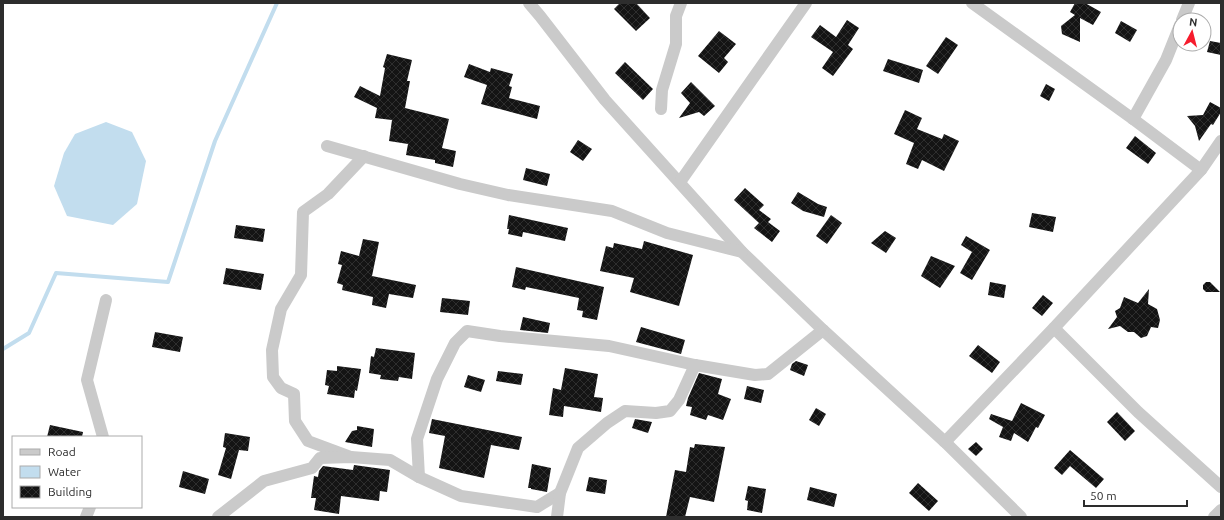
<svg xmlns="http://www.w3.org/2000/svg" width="1224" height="520" font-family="Ubuntu,sans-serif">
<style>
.water{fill:#c2ddee}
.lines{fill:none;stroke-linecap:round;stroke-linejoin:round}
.stream{stroke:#c2ddee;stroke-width:4}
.building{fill:url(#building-cross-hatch)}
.street{stroke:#cacaca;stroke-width:12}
</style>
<defs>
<pattern id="building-cross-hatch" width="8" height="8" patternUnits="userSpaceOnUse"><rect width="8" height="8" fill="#141414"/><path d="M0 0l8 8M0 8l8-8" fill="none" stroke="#2e2e2e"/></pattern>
</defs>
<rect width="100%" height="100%" fill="#fff"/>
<polygon class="water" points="106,122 132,132 146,161 137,204 113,225 67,216 54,186 64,153 75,134"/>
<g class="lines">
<polyline class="stream" points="3,349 29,333 56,273 168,282 215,141 277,3"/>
</g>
<g class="building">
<polygon points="620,3 636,3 650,18 636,31 614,9"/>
<polygon points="1075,3 1085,3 1101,12 1093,25 1080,18 1080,42 1062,34 1061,26 1075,15 1070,12"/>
<polygon points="847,20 859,28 848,45 853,49 833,76 822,68 833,52 811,37 820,25 836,37"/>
<polygon points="1121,21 1137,30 1130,42 1115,33"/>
<polygon points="719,31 736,44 724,58 728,62 719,73 698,56"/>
<polygon points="946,37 958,45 938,74 926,66"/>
<polygon points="1210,41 1221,43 1221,55 1207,52"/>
<polygon points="387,54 412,60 407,81 410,81 405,108 449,119 442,148 456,151 453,167 435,163 435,160 406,155 408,144 389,141 392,120 375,118 377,108 354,97 360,86 380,96 385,68 383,67"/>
<polygon points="888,59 923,70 919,83 883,71"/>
<polygon points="625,62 653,89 643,100 615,73"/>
<polygon points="469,64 490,72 491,68 513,74 509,86 512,87 509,98 540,106 537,119 481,104 487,85 464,77"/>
<polygon points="691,82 715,106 704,116 699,112 679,118 690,103 681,93"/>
<polygon points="1046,84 1055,89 1049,101 1040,96"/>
<polygon points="1210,102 1221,108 1221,112 1213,125 1211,124 1199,141 1195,126 1187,116 1203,115"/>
<polygon points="905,110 922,118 917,129 942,139 944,134 959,141 944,171 922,160 918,169 906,164 914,143 894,134"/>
<polygon points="1135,136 1156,153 1148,164 1126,148"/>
<polygon points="578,140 592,149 583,161 570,152"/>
<polygon points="526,168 550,174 547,186 523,180"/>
<polygon points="745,188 764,205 759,210 771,219 768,222 780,231 772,242 754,228 759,223 734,200"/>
<polygon points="798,192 818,204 827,207 824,217 803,211 791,203"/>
<polygon points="1032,213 1056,217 1053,232 1029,227"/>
<polygon points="509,215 568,228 565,241 523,232 522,237 508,234 509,229 507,229"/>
<polygon points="831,215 842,223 827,244 816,236"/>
<polygon points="236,225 265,229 263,242 234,238"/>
<polygon points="885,231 896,238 886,253 871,243"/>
<polygon points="966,236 990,250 972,280 960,273 972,252 961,245"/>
<polygon points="363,239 379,242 372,276 416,285 413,298 389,294 386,308 372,305 373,297 342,290 343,285 337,283 342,265 338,264 341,251 359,256"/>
<polygon points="644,241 693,255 679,306 630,292 634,278 600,271 606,246 613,248 614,243 642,249"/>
<polygon points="931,256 955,266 940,288 921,276"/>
<polygon points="516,267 604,287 597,320 582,317 583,311 577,310 579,298 526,287 525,290 512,287"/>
<polygon points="226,268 264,274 261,290 223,284"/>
<polygon points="990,282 1006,285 1004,298 988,295"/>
<polygon points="1206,282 1210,282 1220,292 1206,292 1203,289 1203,285"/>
<polygon points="1149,289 1148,304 1157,309 1160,320 1158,328 1151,327 1147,336 1141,338 1134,332 1128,332 1120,326 1108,329 1117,317 1115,311 1120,308 1124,297 1138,303"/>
<polygon points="1043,295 1053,303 1042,316 1032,308"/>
<polygon points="442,298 470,301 468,315 440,312"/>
<polygon points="523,317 550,323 548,333 520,330"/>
<polygon points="641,327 685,340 681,354 636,342"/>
<polygon points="155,332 183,337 180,352 152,347"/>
<polygon points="978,345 1000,362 992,373 969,356"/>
<polygon points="376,348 415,353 412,379 399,377 398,381 380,379 381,375 369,373 371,356 374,357"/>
<polygon points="796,361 808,365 804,376 790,370 792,364"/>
<polygon points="337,366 361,369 357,391 355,390 354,398 327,394 329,386 325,385 327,370 337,371"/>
<polygon points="565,368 598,374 594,397 603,398 601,412 564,406 563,417 549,415 553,388 561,390"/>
<polygon points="498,371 523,374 521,385 496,381"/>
<polygon points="699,373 722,379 718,394 731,399 723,420 708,415 706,420 690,415 692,407 686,406 688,398"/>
<polygon points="468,375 485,380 481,392 464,387"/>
<polygon points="747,386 764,390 761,403 744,399"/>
<polygon points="1021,403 1045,415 1038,428 1036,427 1028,442 1014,433 1011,441 999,437 1003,427 989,419 991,414 1012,421"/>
<polygon points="816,408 826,414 819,426 809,420"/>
<polygon points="1117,412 1135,431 1125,441 1107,422"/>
<polygon points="432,419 522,437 519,450 491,445 484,478 439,468 445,436 429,433"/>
<polygon points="635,419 652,422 648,433 632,428"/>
<polygon points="50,425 83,432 82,437 47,437"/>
<polygon points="357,426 374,429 372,447 345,442 352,431 357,430"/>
<polygon points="225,433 250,437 248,451 239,450 231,479 218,475 226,448 223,447"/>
<polygon points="976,442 983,449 976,456 968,449"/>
<polygon points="695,444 725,447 714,502 690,497 685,517 666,517 675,470 686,472 690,447 694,448"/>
<polygon points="1070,450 1104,479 1096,488 1070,466 1062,475 1054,468"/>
<polygon points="532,464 551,468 547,492 531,489 531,488 528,488"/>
<polygon points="354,465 390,470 387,492 380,491 379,501 341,496 339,514 314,510 316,498 311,498 314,476 318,477 319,471 323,466 353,470"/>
<polygon points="183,471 209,479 205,494 179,487"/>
<polygon points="589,477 607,480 605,494 586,491"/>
<polygon points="918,483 938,501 929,511 909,493"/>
<polygon points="748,486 766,489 762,513 747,510 748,501 745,500"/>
<polygon points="810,487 837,494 834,507 807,500"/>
</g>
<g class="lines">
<g class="street">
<polyline points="529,3 540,16 605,100 742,252 823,330 945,442 1021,517"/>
<polyline points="972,3 1133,119 1201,170"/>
<polyline points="1182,20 1189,3"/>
<polyline points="661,109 662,90 676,44 676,16 681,3"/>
<polyline points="1133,119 1166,60 1180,25"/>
<polyline points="327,146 460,184 508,195 612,211 667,233 742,252"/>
<polyline points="680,182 806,3"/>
<polyline points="1054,328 1138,412 1221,487"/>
<polyline points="103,437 87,380 106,300"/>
<polyline points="945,442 1054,328 1201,170 1221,141"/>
<polyline points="351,457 308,441 295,421 294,394 281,388 273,377 272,350 281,309 301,275 303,212 328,194 364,156"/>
<polyline points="419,477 417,439 437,379 455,343 467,331 500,336 609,346 695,365 755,375 768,374 823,330"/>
<polyline points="86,517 90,507"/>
<polyline points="218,517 264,481 312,468 320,458 351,457 390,460 419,477 461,496 537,507 560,493"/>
<polyline points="557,517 560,493 578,448 607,423 625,411 656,413 670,411 679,400 695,365"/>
<polyline points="1214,517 1221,510"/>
</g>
</g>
<rect width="1224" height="520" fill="none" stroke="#2d2d2d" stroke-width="8"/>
<rect x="12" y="436" width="130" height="72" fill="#ffffff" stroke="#ababab"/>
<rect x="20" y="449" width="20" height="6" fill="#cacaca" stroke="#ababab"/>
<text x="48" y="456" font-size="12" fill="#2d2d2d">Road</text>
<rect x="20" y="466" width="20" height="12" fill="#c2ddee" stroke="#ababab"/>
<text x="48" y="476" font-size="12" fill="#2d2d2d">Water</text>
<rect x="20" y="486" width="20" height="12" fill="url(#building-cross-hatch)" stroke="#ababab"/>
<text x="48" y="496" font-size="12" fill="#2d2d2d">Building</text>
<g transform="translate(1192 32) rotate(7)"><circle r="19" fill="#ffffff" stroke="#ababab"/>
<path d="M0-3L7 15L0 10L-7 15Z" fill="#f61c2d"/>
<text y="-6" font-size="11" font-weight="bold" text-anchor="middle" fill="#2d2d2d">N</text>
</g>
<path d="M1084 500v6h103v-6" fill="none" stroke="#2d2d2d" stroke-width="2"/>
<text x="1090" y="500" font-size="12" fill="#2d2d2d" stroke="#ffffff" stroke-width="3" paint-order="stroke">50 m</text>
</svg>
